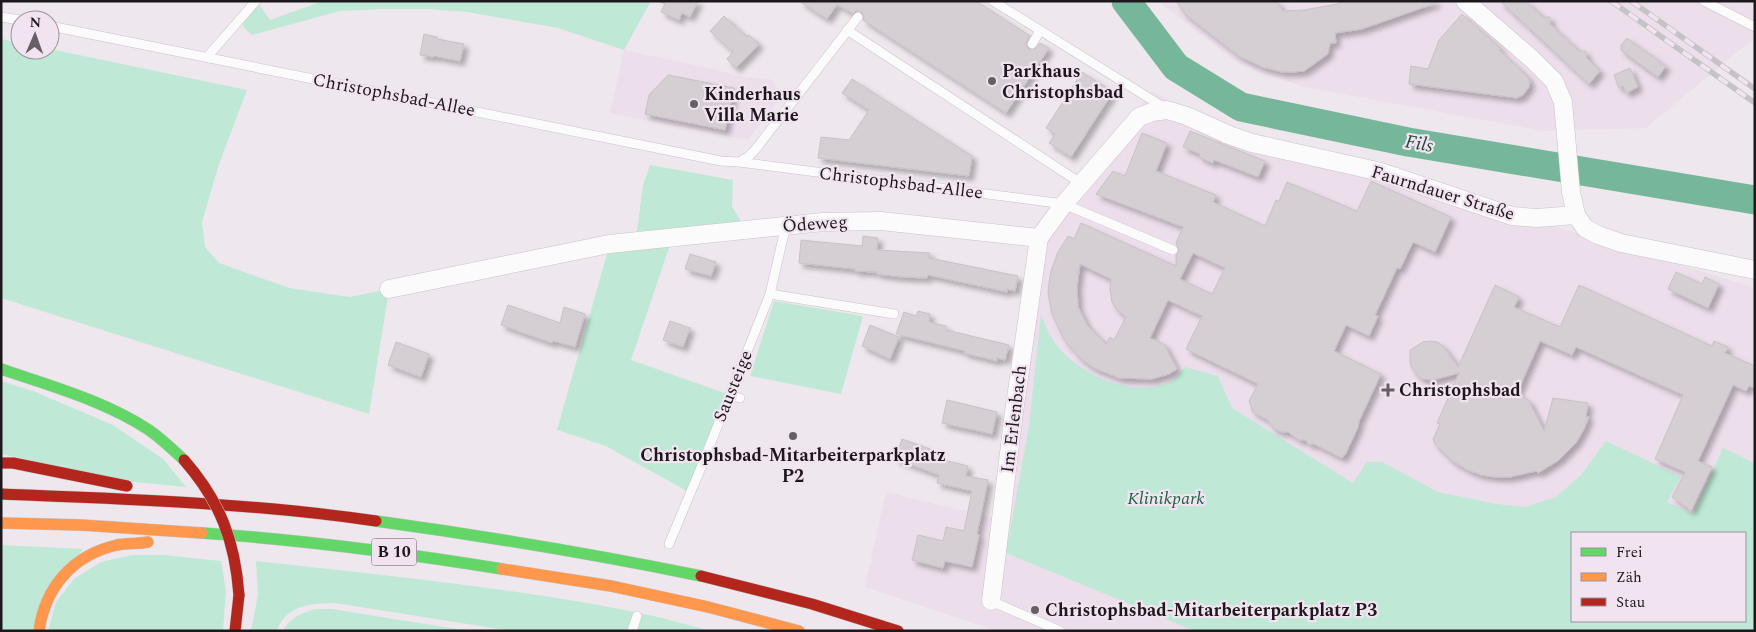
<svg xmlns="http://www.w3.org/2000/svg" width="1756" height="632" font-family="Spectral,serif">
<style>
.built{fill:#ecdeeb;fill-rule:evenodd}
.green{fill:#bfe9d6;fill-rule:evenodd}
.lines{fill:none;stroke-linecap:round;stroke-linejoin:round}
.river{stroke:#76b79c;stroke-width:29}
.building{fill:#d5cfd4;stroke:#c7c2c6;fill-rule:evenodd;filter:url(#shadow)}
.lane-casing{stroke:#c8c3c8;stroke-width:10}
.street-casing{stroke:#c8c3c8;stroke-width:19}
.fast-casing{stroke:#c7c4c7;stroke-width:12}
.slow-casing{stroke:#c7c4c7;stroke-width:12}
.jam-casing{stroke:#c7c4c7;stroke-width:12}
.lane{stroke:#fcfbfc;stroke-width:9}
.street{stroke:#fcfbfc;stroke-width:18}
.fast{stroke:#63d668;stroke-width:11}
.slow{stroke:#ff974d;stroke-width:11}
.jam{stroke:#b3261e;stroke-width:11}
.rail-casing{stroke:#c5c3c5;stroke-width:5.5}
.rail{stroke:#f1e4f0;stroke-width:4;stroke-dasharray:11;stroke-linecap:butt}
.jam-bridge-casing{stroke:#c7c4c7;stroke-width:12;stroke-linecap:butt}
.jam-bridge{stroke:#b3261e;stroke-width:11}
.poi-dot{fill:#666066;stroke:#f1e4f0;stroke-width:2}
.labels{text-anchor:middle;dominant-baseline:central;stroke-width:4.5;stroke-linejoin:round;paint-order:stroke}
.shield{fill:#f1e4f0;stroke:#5d555c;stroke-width:1}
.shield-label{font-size:16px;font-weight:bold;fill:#1d181d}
.poi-label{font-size:18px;font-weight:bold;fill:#1d181d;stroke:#f1e4f0;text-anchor:start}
.street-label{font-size:18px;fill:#1d181d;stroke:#f1e4f0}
.park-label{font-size:18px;font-style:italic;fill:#1e6447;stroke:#f1e4f0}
.water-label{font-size:19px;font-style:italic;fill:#204836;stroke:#f1e4f0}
</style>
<defs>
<filter id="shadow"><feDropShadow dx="4.5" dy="4.5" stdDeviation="2.5" flood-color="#0004"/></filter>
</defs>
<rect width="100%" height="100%" fill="#eee7ed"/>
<g class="built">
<polygon points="1158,1 1755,1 1755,39 1738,51 1646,128 1543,131 1305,87 1258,72 1234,60"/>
<polygon points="624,50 713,69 742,77 770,79 783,94 748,140 610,113"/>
<path d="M1152,91L1179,107L1239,133L1540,222L1755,288V631H997L865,587L886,492L1005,521L1043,237L1055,215ZM1572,533H1745V621H1572Z"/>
</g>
<g class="green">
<polygon points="323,1 651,1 624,50 558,28 467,12 427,9 383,9 340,11 252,35 243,27 244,22 259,4 270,20"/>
<polygon points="1,39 20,43 20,50 50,49 247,90 219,164 202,222 205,247 219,263 289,288 350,297 389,289 369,414 1,298"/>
<polygon points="650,165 733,180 732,207 743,224 637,231 643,185"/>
<polygon points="670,245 631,360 730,395 690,493 606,446 557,430 607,254"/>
<polygon points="774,301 863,316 841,394 750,376"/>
<path d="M1041,315C1045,324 1049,335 1055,343C1079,375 1133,400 1172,381C1177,378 1181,371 1185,367L1218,376L1232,408L1353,483L1367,462H1382L1438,492L1497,504L1525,507L1556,497L1581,475L1606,441L1681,477L1667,502L1693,514L1723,448L1755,463V631H1195L1006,553L1029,426ZM1572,533H1745V621H1572Z"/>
<polygon points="1,381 33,391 113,425 163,459 186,487 123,481 1,454"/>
<polygon points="1,545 83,549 33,631 1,631"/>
<polygon points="132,555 164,555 221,561 226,591 223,631 48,631 56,602 74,579 101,562"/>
<path d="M256,561C381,575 506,587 630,611C657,616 684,624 711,631H511L335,603C313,603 285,605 277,631H251L258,595Z"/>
<path d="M316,609H332L469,631H283C290,617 302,613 316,609Z"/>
</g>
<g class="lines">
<polyline class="river" points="1126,1 1176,67 1241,107 1408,142 1755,200"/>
</g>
<g class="building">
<polygon points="659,1 698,1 690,17 682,13 679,20 661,12 665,4"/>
<polygon points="799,1 976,1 1030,36 1026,43 1028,49 1035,49 1040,43 1049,48 1006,113 863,20 864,15 861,12 856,11 853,14 837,4 827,19"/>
<polygon points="1176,1 1276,1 1283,11 1304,10 1337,4 1344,1 1436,1 1436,3 1362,29 1335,33 1336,43 1330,43 1328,54 1304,71 1292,72 1282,72 1262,67 1239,56 1186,15"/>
<polygon points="1500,1 1526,1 1543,17 1550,17 1550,24 1579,51 1586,51 1586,57 1600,71 1589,84"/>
<polygon points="1462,14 1500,48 1499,50 1527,76 1530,82 1529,87 1523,95 1517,98 1409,84 1411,66 1428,69 1439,40"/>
<polygon points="724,16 747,37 749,35 759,44 736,68 727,59 733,52 710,31"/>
<polygon points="424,34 437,37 437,39 464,44 460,61 434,56 433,57 420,55"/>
<polygon points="1627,38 1666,66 1658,77 1621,50 1621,45"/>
<polygon points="1630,68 1638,87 1626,93 1623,86 1619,88 1614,75"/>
<polygon points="1082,72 1113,92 1071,157 1049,143 1055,134 1046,128"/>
<polygon points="668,75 734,88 725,130 645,114 649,95"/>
<polygon points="852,79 972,156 969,176 818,158 821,137 849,140 869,110 842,93"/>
<polygon points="1190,131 1265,161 1258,177 1214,160 1213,163 1199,157 1200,154 1183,147"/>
<path d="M1142,133L1167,143L1156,171L1216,195L1213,202L1265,226L1276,200L1279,201L1287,182L1357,211L1371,181L1451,217L1435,252L1413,242L1400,269L1397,268L1375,315L1378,316L1369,336L1346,325L1334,351L1381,374L1359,421L1358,427L1345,455H1344L1342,458L1314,444H1308L1306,440H1299L1288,432H1282L1273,428L1268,420L1253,412L1249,401L1258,384L1186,349L1202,316L1168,300L1150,338L1164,344L1177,369L1169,374L1152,379L1119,378L1094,368L1082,360L1064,340L1052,314L1048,294L1049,283L1051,271L1058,252L1068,236L1074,239L1081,223L1176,266V255L1179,250L1176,243L1183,227L1096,194L1113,171L1125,176ZM1193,253L1225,268L1212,294L1180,279ZM1080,264L1111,279L1110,289L1112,302L1117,310L1126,317L1114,340L1110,337L1106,344L1087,325L1078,307L1077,287Z"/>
<polygon points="863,236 878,238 877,250 930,253 929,258 1018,276 1015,291 1007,289 1007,292 928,275 927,278 902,277 877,274 877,272 855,271 855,269 799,263 801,240 862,246"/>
<polygon points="690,254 716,262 711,276 685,269"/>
<polygon points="1676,272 1702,284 1705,277 1719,284 1708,308 1668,289"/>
<polygon points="1495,285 1519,297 1514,307 1560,327 1579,285 1712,346 1714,341 1728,347 1725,353 1755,366 1755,388 1749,386 1746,391 1733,385 1698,461 1712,467 1691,511 1672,497 1685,472 1655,459 1683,395 1576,347 1572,355 1540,341 1517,393 1529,401 1544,431 1553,398 1588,403 1586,417 1589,417 1584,429 1576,443 1559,460 1538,473 1536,471 1510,477 1494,477 1481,475 1468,470 1452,461 1435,444 1433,439 1440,424 1437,423 1459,373 1433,380 1422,379 1416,374 1412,368 1410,362 1410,350 1423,342 1430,341 1437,342 1443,346 1458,367"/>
<polygon points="508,305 560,323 564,307 585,314 575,347 553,341 552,343 501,325"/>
<polygon points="918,311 930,314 929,322 946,326 946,330 1009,345 1005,360 997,358 997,361 964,353 965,351 896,334 904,312 916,316"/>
<polygon points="670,321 690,328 683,347 663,340"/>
<polygon points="870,325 899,337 890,359 862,346"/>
<polygon points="396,342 429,354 421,377 388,365"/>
<polygon points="947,400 997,412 992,434 942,423"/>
<polygon points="902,439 930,449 927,456 968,466 966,476 988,480 977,534 979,535 972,567 945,561 943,568 912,560 918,535 943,541 946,527 964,531 972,491 937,483 939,475 895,459"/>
</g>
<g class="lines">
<defs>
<g id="lane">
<polyline points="993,1 1165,108"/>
<polyline points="1704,1 1755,27"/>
<polyline points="1,17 20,20"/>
<polyline points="50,26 721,161 739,162 1064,204 1173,250"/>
<polyline points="847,30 1082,184"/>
<polyline points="1032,44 1040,31"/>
<polyline points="207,57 256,1"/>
<polyline points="739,162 749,156 755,150 858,17"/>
<polyline points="770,294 894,314"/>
<polyline points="730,395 740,398"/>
<polyline points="669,544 700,470 770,294 786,225"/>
<polyline points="991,601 1060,631"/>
<polyline points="632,631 637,616"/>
</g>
<g id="street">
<polyline points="1465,1 1532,59 1554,81 1563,102 1571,192 1576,215 1585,228 1598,235 1621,243 1755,270"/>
<polyline points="389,289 609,244 823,222 881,221 1039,238"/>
<polyline points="991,601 1014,412 1039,238 1064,204 1139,117 1152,112 1167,110 1187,116 1229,135 1252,143 1381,172 1512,216 1537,218 1576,215"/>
</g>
<g id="fast">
<path d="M1,369C51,386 105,401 149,430C162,439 173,450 184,460"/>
<path d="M376,521C485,536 593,554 701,576"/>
<path d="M202,533C303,540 403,553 502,569"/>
</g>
<g id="slow">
<polyline points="1,523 81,525 202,533"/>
<polyline points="502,569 611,586 708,607 799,631"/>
<path d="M39,631C45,587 73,555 117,545C127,543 138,544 148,542"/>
</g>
<g id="jam">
<polyline points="1,463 13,463 127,486"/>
<path d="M1,494C126,499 252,503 376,521"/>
<polyline points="701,576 812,604 898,631"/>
<polyline points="235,631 239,595"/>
</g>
</defs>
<use href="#lane" class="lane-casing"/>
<use href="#street" class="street-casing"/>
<use href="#fast" class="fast-casing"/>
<use href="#slow" class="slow-casing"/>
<use href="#jam" class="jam-casing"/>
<use href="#lane" class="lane"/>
<use href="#street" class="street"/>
<use href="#fast" class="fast"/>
<use href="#slow" class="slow"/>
<use href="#jam" class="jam"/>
<defs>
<g id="rail">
<polyline points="1611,1 1755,103"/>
<polyline points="1631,1 1755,89"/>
</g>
</defs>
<use href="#rail" class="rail-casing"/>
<use href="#rail" class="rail"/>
<defs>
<path id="jam-bridge" d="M184,460C220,501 235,541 239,595"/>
</defs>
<use href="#jam-bridge" class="jam-bridge-casing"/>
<use href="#jam-bridge" class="jam-bridge"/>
</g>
<g class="poi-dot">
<circle cx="992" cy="81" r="5"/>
<circle cx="694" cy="104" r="5"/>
<path d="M1385.5 382.5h5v5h5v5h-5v5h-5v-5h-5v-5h5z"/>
<circle cx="793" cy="436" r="5"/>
<circle cx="1035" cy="610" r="5"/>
</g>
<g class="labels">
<rect class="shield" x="371.5" y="538.5" width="45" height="27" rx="4"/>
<g class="shield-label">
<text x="394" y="552">B 10</text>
</g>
<g class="poi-label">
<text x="1002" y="71">Parkhaus<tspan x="1002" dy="21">Christophsbad</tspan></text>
<text x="704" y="94">Kinderhaus<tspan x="704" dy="21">Villa Marie</tspan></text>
<text x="1399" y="390">Christophsbad</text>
<text x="793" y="455" text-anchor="middle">Christophsbad-Mitarbeiterparkplatz<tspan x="793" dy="21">P2</tspan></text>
<text x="1045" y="610">Christophsbad-Mitarbeiterparkplatz P3</text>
</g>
<g class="street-label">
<text transform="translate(394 95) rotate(11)">Christophsbad-Allee</text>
<text transform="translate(901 183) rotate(7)">Christophsbad-Allee</text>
<text transform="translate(1443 193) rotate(17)">Faurndauer Straße</text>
<text transform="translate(815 224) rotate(-4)">Ödeweg</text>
<text transform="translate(733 386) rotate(-68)">Sausteige</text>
<text transform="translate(1014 419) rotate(-83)">Im Erlenbach</text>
</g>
<g class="park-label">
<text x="1166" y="498">Klinikpark</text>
</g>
<g class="water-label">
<text transform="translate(1419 144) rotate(10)">Fils</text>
</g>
</g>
<rect width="1756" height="632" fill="none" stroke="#1d181d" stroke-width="5"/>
<rect x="1571" y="532" width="175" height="90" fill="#f1e4f0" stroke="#9c929c"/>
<rect x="1581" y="548" width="25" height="8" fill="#63d668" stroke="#9c929c"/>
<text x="1616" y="557" font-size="15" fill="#1d181d">Frei</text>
<rect x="1581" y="573" width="25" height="8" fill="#ff974d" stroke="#9c929c"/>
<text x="1616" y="582" font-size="15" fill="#1d181d">Zäh</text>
<rect x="1581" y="598" width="25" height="8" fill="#b3261e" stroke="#9c929c"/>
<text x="1616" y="607" font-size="15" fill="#1d181d">Stau</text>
<g transform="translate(35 35) rotate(2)"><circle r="24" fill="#f1e4f0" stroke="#9c929c"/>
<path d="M0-4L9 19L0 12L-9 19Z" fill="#666066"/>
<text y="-8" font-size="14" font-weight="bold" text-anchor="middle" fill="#1d181d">N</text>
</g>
</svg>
